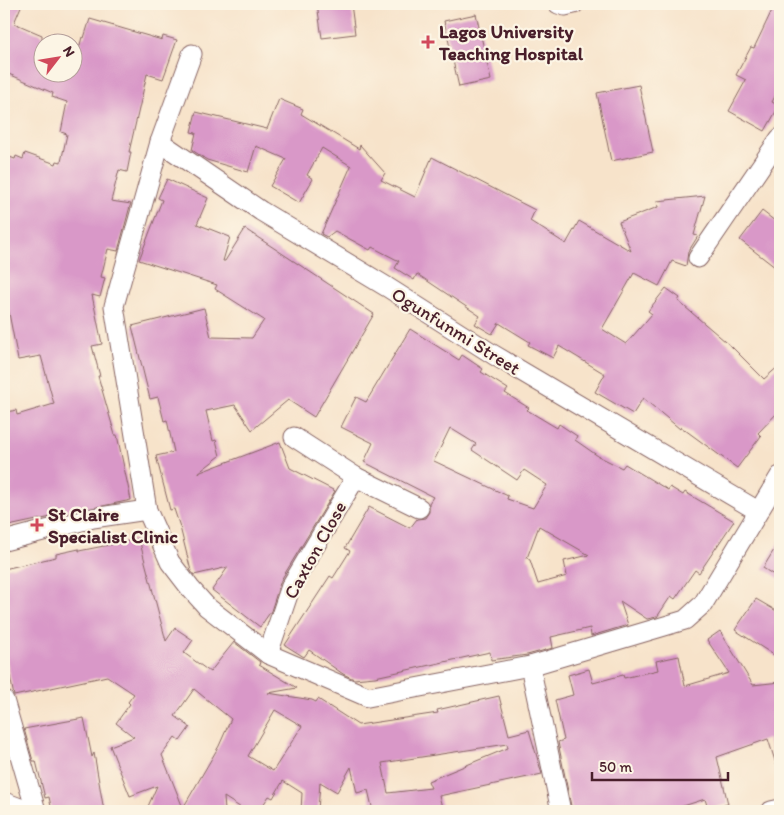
<svg xmlns="http://www.w3.org/2000/svg" width="784" height="815" font-family="Itim,sans-serif">
<style>
.building{fill:#d998c8;fill-rule:evenodd}
.lines{fill:none;stroke-linecap:round;stroke-linejoin:round}
.minor-casing{stroke:#876463;stroke-width:21}
.minor{stroke:#fff;stroke-width:19}
.poi-dot{fill:#d1495b;stroke:#fcf5e5;stroke-width:2}
.labels{text-anchor:middle;dominant-baseline:central;stroke-width:4.5;stroke-linejoin:round;paint-order:stroke}
.poi-label{font-size:19px;font-weight:bold;fill:#4a1f2b;stroke:#fcf5e5;text-anchor:start}
.street-label{font-size:19px;fill:#4a1f2b;stroke:#fcf5e5}
</style>
<rect width="100%" height="100%" fill="#fcf5e5"/>
<filter id="ink" filterUnits="userSpaceOnUse"><feTurbulence type="fractalNoise" baseFrequency=".02" numOctaves="2"/><feDisplacementMap in="SourceGraphic" scale="10" xChannelSelector="R" yChannelSelector="G"/><feConvolveMatrix kernelMatrix="1 2 1 2 8 2 1 2 1" color-interpolation-filters="sRGB"/></filter>
<filter id="wash" filterUnits="userSpaceOnUse"><feTurbulence type="fractalNoise" baseFrequency=".0096" numOctaves="4" result="noise"/><feDisplacementMap in="SourceGraphic" scale="20" xChannelSelector="R" yChannelSelector="G"/><feGaussianBlur stdDeviation="1.12" result="paint"/><feColorMatrix in="noise" values="0 0 0 0 0 0 0 0 0 0 0 0 0 0 0 0 0 1.4 0 .05"/><feComposite in="paint" operator="in"/></filter>
<g filter="url(#wash)">
<rect width="100%" height="100%" fill="#f7e3ca"/>
<g id="blocks">
<g class="building">
<polygon points="4,4 22,4 14,23 42,35 42,72 73,72 82,37 84,38 90,19 162,40 163,36 177,40 163,79 147,74 129,152 131,152 127,172 119,170 111,201 131,204 130,206 118,251 108,249 101,277 105,278 100,297 92,295 102,344 92,346 100,376 98,376 115,435 117,435 131,500 4,527 4,413 16,410 17,415 54,404 41,356 18,360 4,287 4,155 15,159 16,156 23,159 25,153 56,164 57,161 61,162 67,134 61,132 67,102 52,97 53,93 4,72"/>
<polygon points="317,4 351,4 355,34 322,38"/>
<polygon points="775,4 780,4 780,87 772,102 779,106 765,131 729,111 746,80 736,75 751,47 754,48"/>
<polygon points="476,14 491,80 459,87 444,21"/>
<polygon points="639,85 653,152 611,161 597,93"/>
<polygon points="279,99 303,109 301,114 359,149 360,145 385,173 381,180 415,197 432,157 535,210 530,221 566,244 579,221 631,251 619,222 658,207 657,201 705,196 694,235 698,236 688,252 686,266 672,261 659,286 634,273 602,329 626,344 652,314 648,311 666,288 680,298 678,301 732,347 764,379 780,365 780,410 758,433 761,436 737,468 681,427 680,429 643,398 633,414 595,392 605,374 559,346 553,358 528,345 530,342 499,323 492,334 475,324 480,316 417,274 414,280 395,268 399,261 372,247 370,250 335,231 327,237 321,234 351,166 322,148 307,175 313,179 299,203 270,186 286,159 256,146 248,172 207,160 192,150 196,133 191,132 196,112 267,129"/>
<polygon points="167,179 208,198 197,224 230,237 223,261 225,261 245,229 374,314 314,417 288,400 252,430 235,405 206,411 213,441 216,440 220,456 198,473 280,442 290,468 335,491 281,580 271,611 260,627 212,590 228,567 194,575 191,571 180,527 174,509 170,510 156,456 174,452 167,420 164,421 158,397 150,399 132,326 204,308 211,337 252,338 264,320 215,289 217,285 139,260 162,200 158,198"/>
<polygon points="762,211 780,225 780,271 740,240"/>
<path d="M410,329L459,360L462,355L483,369L481,372L508,389L505,393L529,408L527,410L557,428L559,424L577,436L575,440L598,456L622,468L625,464L668,490L670,487L683,495L685,492L734,521L699,573L695,570L675,599L671,596L657,617L647,619L620,601L628,625L591,636L590,628L551,637L553,648L527,655L491,660L490,652L375,677L354,679L343,674L309,650L304,657L285,645L330,576L333,578L350,551L345,548L369,507L410,528L417,519L425,518L429,512V503L433,497L364,462L373,443L341,427L356,397L366,402ZM450,428L476,444L472,450L517,480L524,470L547,485L533,508L507,499L508,496L434,461ZM539,526L589,555L564,561L567,576L538,584L530,560L527,558Z"/>
<path d="M139,539L166,641L175,628L193,640L184,653L210,672L234,642L260,662L259,665L297,688L268,693L312,700L316,702L318,699L358,725L438,713L437,710L499,696L509,735L529,730L542,774L439,796L442,807L415,811H373L368,790L357,793L351,767L337,792L320,782L318,811H301L302,793L283,781L273,798L269,796L259,811H246L224,797L225,811H146L157,786L130,796L110,746L134,737L116,723L130,704L128,702L134,694L107,676L14,696L4,647V569L56,557V554L79,549V551ZM194,689L231,719L219,746L183,808L162,755L175,737L180,741L190,727L175,716ZM275,710L302,726L273,771L248,756ZM507,744L508,748L428,781L431,788L388,793L382,763Z"/>
<polygon points="780,540 780,579 763,568"/>
<polygon points="756,599 780,613 780,659 735,630"/>
<polygon points="720,631 753,685 780,682 780,767 777,767 768,739 717,757 728,804 708,809 705,799 668,811 572,811 558,742 564,740 555,700 573,695 568,675 589,669 593,683 623,675 624,678 658,670 656,661 679,656 685,686 729,673 707,640"/>
<polygon points="84,718 92,757 94,753 104,811 52,811 49,797 45,798 36,761 33,761 24,729"/>
</g>
</g>
</g>
<g filter="url(#ink)">
<use href="#blocks" fill-opacity="0" stroke="#876463" stroke-width="1"/>
<g class="lines">
<defs>
<g id="minor">
<polyline points="558,4 565,6 574,4"/>
<polyline points="192,54 160,142 114,306 147,510 170,562 190,588 207,607 268,654 368,697 530,666 685,620 703,604 780,476"/>
<polyline points="160,142 261,211 387,287 494,355 758,511"/>
<polyline points="698,258 780,138"/>
<polyline points="294,437 356,477 419,508"/>
<polyline points="4,541 93,518 147,510"/>
<polyline points="268,654 291,586 356,477"/>
<polyline points="530,666 561,811"/>
<polyline points="4,700 36,811"/>
<polyline points="4,802 28,811"/>
<polyline points="771,811 780,809"/>
</g>
</defs>
<use href="#minor" class="minor-casing"/>
<use href="#minor" class="minor"/>
</g>
</g>
<g class="poi-dot">
<path d="M425.5 34.5h5v5h5v5h-5v5h-5v-5h-5v-5h5z"/>
<path d="M34.5 517.5h5v5h5v5h-5v5h-5v-5h-5v-5h5z"/>
</g>
<g class="labels">
<g class="poi-label">
<text x="439" y="31">Lagos University<tspan x="439" dy="22">Teaching Hospital</tspan></text>
<text x="48" y="514">St Claire<tspan x="48" dy="22">Specialist Clinic</tspan></text>
</g>
<g class="street-label">
<text transform="translate(456 331) rotate(32)">Ogunfunmi Street</text>
<text transform="translate(315 550) rotate(-61)">Caxton Close</text>
</g>
</g>
<rect width="784" height="815" fill="none" stroke="#fcf5e5" stroke-width="20"/>
<g transform="translate(58 58) rotate(59)"><circle r="24" fill="#fcf5e5" stroke="#b59f9b"/>
<path d="M0-4L9 19L0 12L-9 19Z" fill="#d1495b"/>
<text y="-8" font-size="14" font-weight="bold" text-anchor="middle" fill="#4a1f2b">N</text>
</g>
<path d="M592 772v8h136v-8" fill="none" stroke="#4a1f2b" stroke-width="2.5"/>
<text x="599" y="772" font-size="15" fill="#4a1f2b" stroke="#fcf5e5" stroke-width="4" paint-order="stroke">50 m</text>
</svg>
